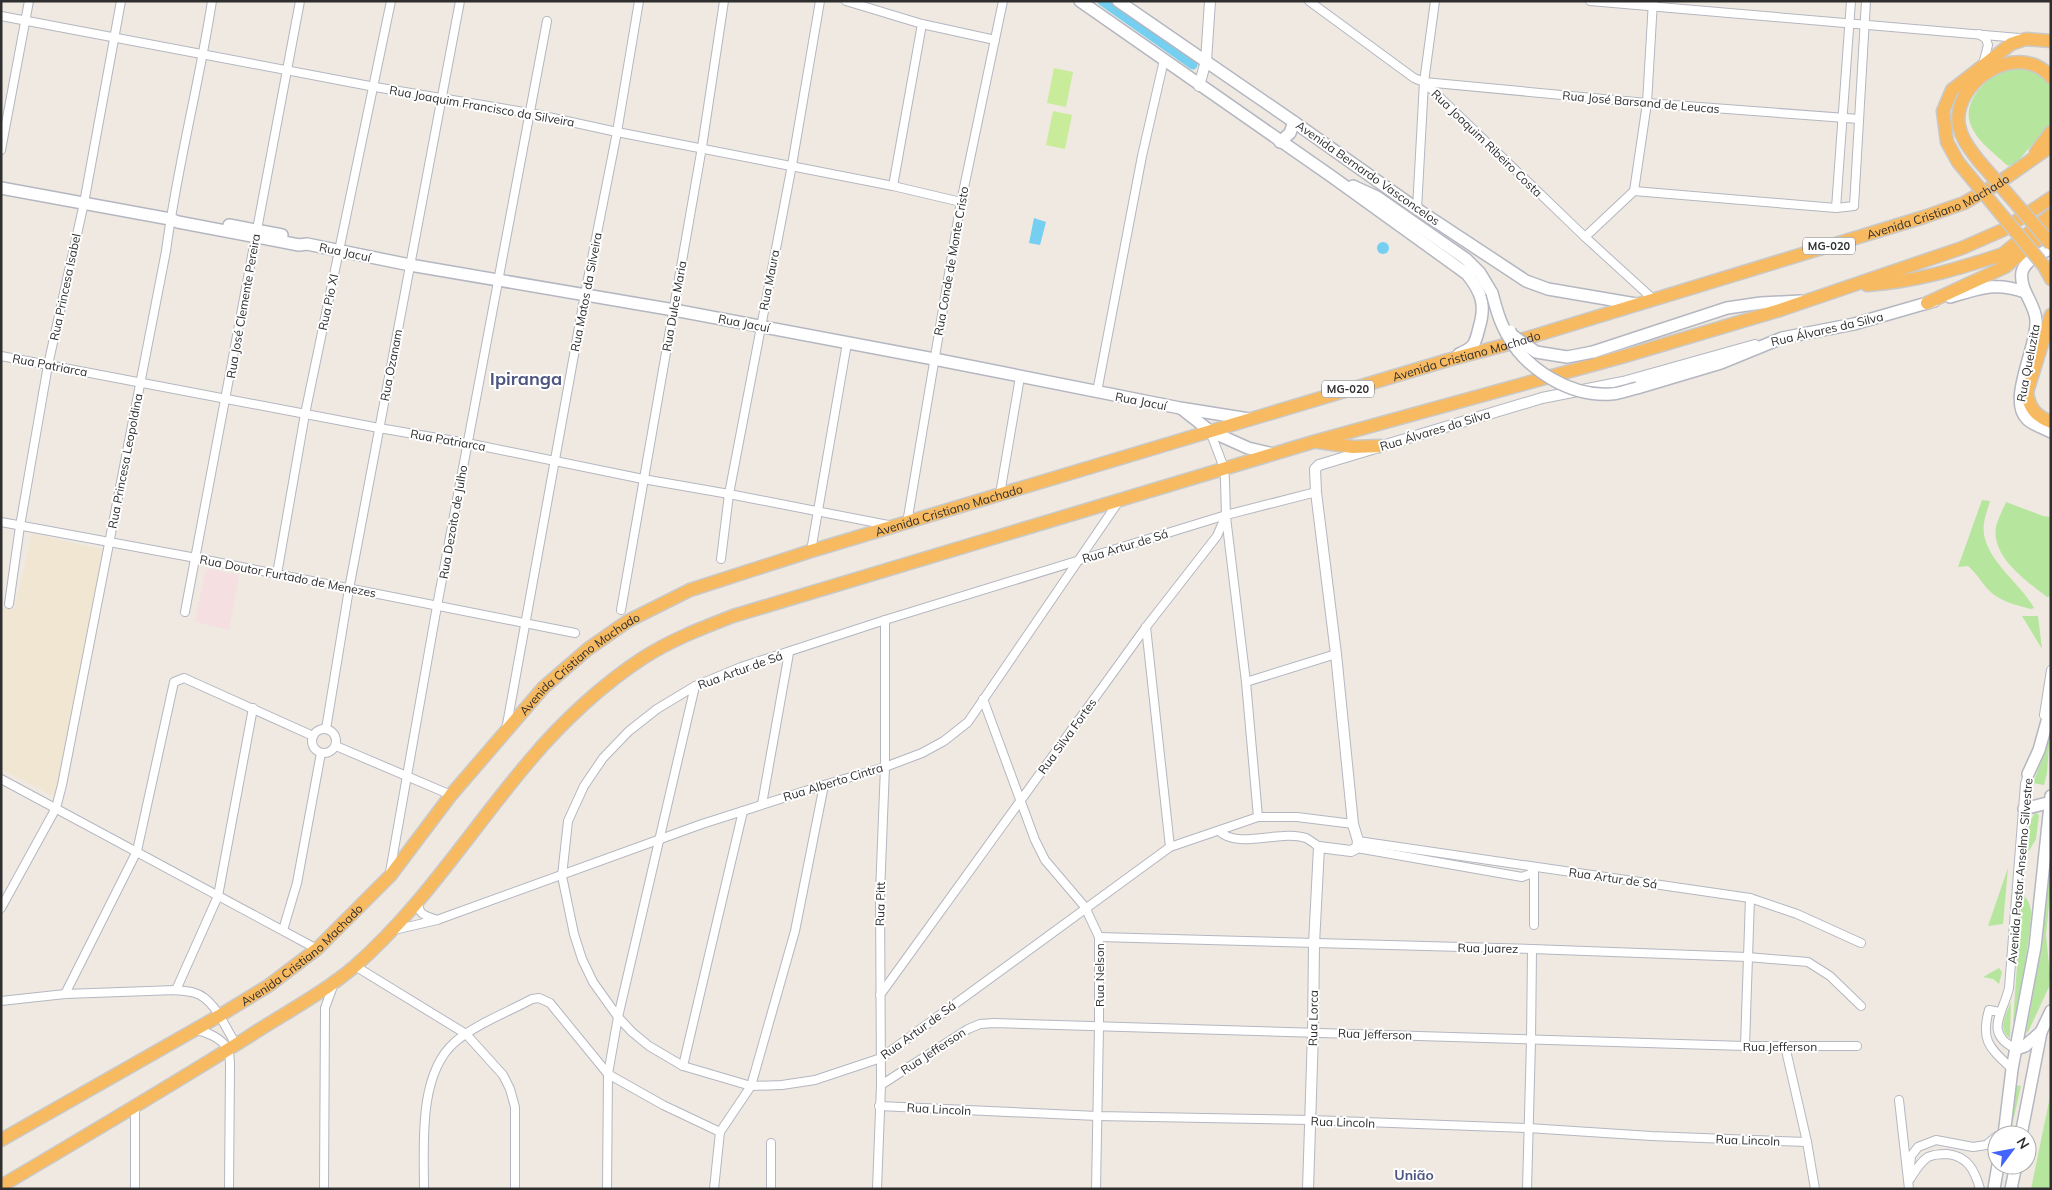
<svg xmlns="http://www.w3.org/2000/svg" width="2052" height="1190" font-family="Mulish,sans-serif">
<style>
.education{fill:#f0e6d1}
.medical{fill:#f5dfe0}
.green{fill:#b6e59e}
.pitch{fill:#c9ec9a}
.water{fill:#75cff0}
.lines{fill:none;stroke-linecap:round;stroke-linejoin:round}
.canal{stroke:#75cff0;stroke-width:9}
.minor-casing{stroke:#b4b7c1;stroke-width:10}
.tertiary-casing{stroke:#b4b7c1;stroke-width:12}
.secondary-casing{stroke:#b4b7c1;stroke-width:14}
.trunk-casing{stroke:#c9c9c9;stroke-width:15}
.minor{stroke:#fff;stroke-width:8}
.tertiary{stroke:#fff;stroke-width:10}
.secondary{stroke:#fff;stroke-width:11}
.trunk{stroke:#f8ba60;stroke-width:12}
.secondary-bridge-casing{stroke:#b4b7c1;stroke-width:14;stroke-linecap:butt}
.trunk-bridge-casing{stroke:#c9c9c9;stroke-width:15;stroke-linecap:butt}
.secondary-bridge{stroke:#fff;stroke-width:11}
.trunk-bridge{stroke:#f8ba60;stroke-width:12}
.labels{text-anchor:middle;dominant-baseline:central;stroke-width:4;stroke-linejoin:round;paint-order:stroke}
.shield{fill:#fff;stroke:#6d6d6d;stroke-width:1}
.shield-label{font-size:11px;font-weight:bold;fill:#2e2e2e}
.street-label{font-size:12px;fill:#2e2e2e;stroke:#fff}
.neighbourhood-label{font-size:14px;font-weight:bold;fill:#4d5680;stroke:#fff}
.district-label{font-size:18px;font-weight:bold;fill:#4d5680;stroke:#fff}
</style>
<rect width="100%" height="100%" fill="#efe9e1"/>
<polygon class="education" points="32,534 106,550 88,641 68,730 55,797 1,769 1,607 15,609"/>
<polygon class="medical" points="206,569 239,575 229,630 195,622"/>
<g class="green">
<path d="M2020,66L2041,73L2051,86V123L2017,162L2008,166C1995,154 1976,141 1970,123C1963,102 1984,81 2001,71C2007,68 2014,68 2020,66Z"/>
<path d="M1982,500L1990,501C1988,508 1985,516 1984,523C1979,556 2020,582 2034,608L2031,609C2019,606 2003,602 1993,594C1983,586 1978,574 1968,566L1958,567Z"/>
<path d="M2006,502L2043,516L2051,517V596L2047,597C2027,581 1991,557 1996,527C1998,518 2003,510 2006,502Z"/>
<polygon points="2022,616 2038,616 2042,649"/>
<polygon points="2051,718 2047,773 2044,785 2033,783 2045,752 2042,751"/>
<polygon points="2036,813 2039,815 2036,839 2027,854 2029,824 2034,814"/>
<polygon points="2051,830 2051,885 2046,935 2050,975 2049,987 2028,1032 2026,1033 2041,949"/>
<polygon points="2008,868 2003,924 1988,926"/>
<path d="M2022,894C2027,898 2030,904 2031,911C2032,923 2018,1016 2013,1023Z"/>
<polygon points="1999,968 2002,972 1999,984 1993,979 1983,977"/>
<path d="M2011,1002L2010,1038C1996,1030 2007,1013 2011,1002Z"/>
<polygon points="2015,1085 2021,1086 2010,1135 2006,1135"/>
<polygon points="2051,1092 2051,1189 2031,1189"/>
</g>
<g class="pitch">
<polygon points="1054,68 1073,72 1066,107 1047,103"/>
<polygon points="1053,111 1072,115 1065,149 1046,145"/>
</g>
<g class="water">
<polygon points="1034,218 1046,222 1040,245 1029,243"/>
<circle cx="1383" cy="248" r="6"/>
</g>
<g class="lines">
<polyline class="canal" points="1102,1 1193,65"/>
<defs>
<g id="minor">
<polyline points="846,1 922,24 995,40"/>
<polyline points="1309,1 1414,78 1424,82 1585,237 1653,299"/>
<polyline points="1590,1 2019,38"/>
<polyline points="1,16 375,87 530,113 617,132 893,186 961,202"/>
<polyline points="1979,34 1986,39 1988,45 1983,64"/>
<polyline points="1424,82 1647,103 1859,119"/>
<polyline points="1,150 29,1"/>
<polyline points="893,186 922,24"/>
<polyline points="1634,191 1836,208 1854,206 1866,1"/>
<polyline points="1836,208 1851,1"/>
<polyline points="1417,209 1424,82 1435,1"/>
<polyline points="1585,237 1634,191 1647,103 1653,1"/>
<polyline points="1,356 379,428 467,443 643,479 729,494 888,525"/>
<polyline points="1097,392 1142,156 1164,60"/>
<polyline points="1316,492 1226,515 885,620 741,667 695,686 657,709 629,731 603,758 584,786 568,821 562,876 574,934 582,959 593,982 618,1017 632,1032 649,1046 683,1066 751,1086 782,1085 815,1080 881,1058 1170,847 1258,817 1297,817 1353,824"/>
<polyline points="1000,494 1020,377"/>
<polyline points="1226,517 1246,682 1258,817"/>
<polyline points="1,522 196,558 575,633"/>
<polyline points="907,523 961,202 1003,1"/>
<polyline points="811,551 847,343"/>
<polyline points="721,559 729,494 792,165 820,1"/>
<polyline points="277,574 305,414 391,1"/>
<polyline points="9,604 20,526 48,365 84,203 121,1"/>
<polyline points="621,610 702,147 724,1"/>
<polyline points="185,612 300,1"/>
<polyline points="1146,627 1170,847"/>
<polyline points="1246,682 1336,654"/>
<polyline points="983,699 1035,840 1045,860 1085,907 1099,937 1099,1027 1096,1189"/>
<polyline points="2044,715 2051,670"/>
<circle cx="324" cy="741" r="12"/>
<polyline points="326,729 349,589 460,1"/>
<polyline points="506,730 585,294 617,132 639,1"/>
<polyline points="336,746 451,795"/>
<polyline points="1,779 317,949"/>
<polyline points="762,804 789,653"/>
<path d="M1219,831C1238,850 1281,829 1306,838C1310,840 1315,844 1319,847"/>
<polyline points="1358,841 1750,898 1797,914 1861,943"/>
<polyline points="1357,848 1522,877 1530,874 1534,870"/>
<polyline points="1534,869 1534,925"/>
<polyline points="390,872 437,606 547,21"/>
<path d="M418,902C419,916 425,915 437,920"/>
<path d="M1,908L56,808L62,785L166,251C177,167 199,85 212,1"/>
<polyline points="283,930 297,883 321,753"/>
<polyline points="394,930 437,920 702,824 824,785 885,767 922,753 944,741 968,722 1119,501"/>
<polyline points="1099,937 1532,949 1747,957 1808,962 1830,976 1861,1006"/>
<polyline points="355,966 466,1034 503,1075 510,1089 515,1107 515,1189"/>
<polyline points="176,990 218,896 253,708"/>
<polyline points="65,994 137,851 174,682 184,678 313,736"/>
<polyline points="880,995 1146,627 1217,536 1226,515 1225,481 1224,468 1210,431"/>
<path d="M1,1001L65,994L176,990C182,991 189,991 195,993C215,999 225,1028 236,1044"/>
<path d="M2000,1012L1989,1010C1980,1041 1990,1048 2012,1069"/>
<path d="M196,1030C207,1032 222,1038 228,1050C230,1054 230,1062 230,1067L229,1189"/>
<polyline points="1745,1046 1750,898"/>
<polyline points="1785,1046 1807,1142 1815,1189"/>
<path d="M2016,1049C1983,1033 2003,1014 2009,988L2025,784L2029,770"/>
<polyline points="683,1066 743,811"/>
<polyline points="881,1085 968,1029 980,1024 994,1023 1745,1046 1857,1046"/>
<polyline points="1899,1100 1909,1189"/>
<polyline points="879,1106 1097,1116 1311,1120 1528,1128 1651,1136 1807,1142"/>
<polyline points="135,1107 135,1189"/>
<path d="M1910,1179C1915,1171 1920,1162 1928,1157C1934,1154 1941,1154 1947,1154C1968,1156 1975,1171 1980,1189"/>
<polyline points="1909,1180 1911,1156 1918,1147 1936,1140 1973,1147 1986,1145 1997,1136"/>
<polyline points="324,1189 325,1008 333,986"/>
<path d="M424,1189C424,1145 418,1074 455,1042C476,1024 508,1012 532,999L539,998L550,1003L608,1074L663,1105L720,1132"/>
<polyline points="607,1189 608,1074 618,1017 695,686"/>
<polyline points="714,1189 720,1132 751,1086 795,931 824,785"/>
<polyline points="771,1189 771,1143"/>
<polyline points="877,1189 881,1085 880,893 885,767 885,620"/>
<polyline points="1527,1189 1531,1041 1532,949"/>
</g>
<g id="tertiary">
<polyline points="1199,86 1206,61 1210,1"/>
<polyline points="1308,1189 1313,1032 1314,944 1319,847 1351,851 1357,848 1358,841 1353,824 1336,654 1316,492 1315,469 1319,465 1542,398 1623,382 1755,345"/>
</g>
<g id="secondary">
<path d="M1080,1L1331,176L1467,274C1482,293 1486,305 1479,328C1475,344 1475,347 1459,354"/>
<polyline points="1118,1 1294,122 1417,209 1526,281 1548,289 1636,304"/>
<polyline points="1280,142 1290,133 1294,122"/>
<polyline points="1353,186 1377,197 1466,259 1480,273 1492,293"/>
<polyline points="1,188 170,219 178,222 299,245 307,244 410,265 674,310 934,359 1180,408 1249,419"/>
<polyline points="229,225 282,235"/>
<path d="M2051,248C2041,254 2025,260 2022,272C2019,290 2035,303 2036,320C2038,346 2007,400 2027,419C2033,425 2044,428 2051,432"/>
<path d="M1950,297C1979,289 1994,281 2025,292"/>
<polyline points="1593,352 1727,308 1761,303 1801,301"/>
<polyline points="1637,388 1721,363 1782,338 1854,324 1934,301"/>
<polyline points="1182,409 1210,431 1248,448 1273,454"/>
<polyline points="2028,774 2039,750 2051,707"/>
<polyline points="2024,809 2051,802"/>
<polyline points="2016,1049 2025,1046 2041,1032"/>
<polyline points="2004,1135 2012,1069 2035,947 2051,796"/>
<polyline points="2021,1135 2041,1032 2051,1011"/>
<polyline points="1994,1189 1998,1165"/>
<polyline points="2011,1189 2016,1165"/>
</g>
<g id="trunk">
<polyline points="2036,152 2051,132"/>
<path d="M1978,160C1970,149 1962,140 1959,126C1951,84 2017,38 2051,77"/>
<polyline points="1958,162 1947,142 1943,111 1952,90 2011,44 2026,39 2051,41"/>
<polyline points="1998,258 2051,215"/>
<polyline points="2044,266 2051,279"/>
<path d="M1867,285C1914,282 1958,269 2003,254"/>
<polyline points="1927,303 2005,267 2051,228"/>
<path d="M2051,315L2027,392C2029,408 2036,416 2051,422"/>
<polyline points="1318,442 1353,447 1380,446"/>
<path id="s1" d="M1,1140L219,1016L268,986L317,949L390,876L451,795L544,687L588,649L628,621L690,590L811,551L1448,360L1501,346L1924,217L1964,203L1997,184L2051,146"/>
<path d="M1,1186C84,1137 167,1088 248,1037C283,1014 322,994 354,967C423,907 472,828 531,759C562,722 603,684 643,658C671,640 702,628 733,616L1313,442L1625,356L1780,310L1962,248L2003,230L2051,198"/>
</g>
</defs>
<use href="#minor" class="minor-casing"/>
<use href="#tertiary" class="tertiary-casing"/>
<use href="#secondary" class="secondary-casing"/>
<use href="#trunk" class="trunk-casing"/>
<use href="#minor" class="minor"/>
<use href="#tertiary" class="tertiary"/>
<use href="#secondary" class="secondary"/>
<use href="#trunk" class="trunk"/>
<defs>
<g id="secondary-bridge">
<path d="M1492,293C1496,308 1500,323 1508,336C1527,370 1571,397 1611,394C1619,394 1628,390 1637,388"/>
<polyline points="1510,331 1512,335 1536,352 1567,357 1593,352"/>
</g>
<g id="trunk-bridge">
<polyline points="1978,160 2051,244"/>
<polyline points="1958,162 2044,266"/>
</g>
</defs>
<use href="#secondary-bridge" class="secondary-bridge-casing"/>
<use href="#trunk-bridge" class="trunk-bridge-casing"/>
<use href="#secondary-bridge" class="secondary-bridge"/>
<use href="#trunk-bridge" class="trunk-bridge"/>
</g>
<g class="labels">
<g class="shield">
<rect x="1803" y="237.5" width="52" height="17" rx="4"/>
<rect x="1322" y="380.5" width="52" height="17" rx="4"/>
</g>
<g class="shield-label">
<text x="1829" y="246">MG-020</text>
<text x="1348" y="389">MG-020</text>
</g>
<g class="street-label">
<text transform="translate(1641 102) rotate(5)">Rua José Barsand de Leucas</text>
<text transform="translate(482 106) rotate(10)">Rua Joaquim Francisco da Silveira</text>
<text transform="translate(1487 143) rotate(44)">Rua Joaquim Ribeiro Costa</text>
<text transform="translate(1368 173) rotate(35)">Avenida Bernardo Vasconcelos</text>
<text stroke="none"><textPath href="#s1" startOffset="2199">Avenida Cristiano Machado</textPath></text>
<text transform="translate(345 252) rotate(12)">Rua Jacuí</text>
<text transform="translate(951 261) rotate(-80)">Rua Conde de Monte Cristo</text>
<text transform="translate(769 280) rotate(-79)">Rua Maura</text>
<text transform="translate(65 287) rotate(-78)">Rua Princesa Isabel</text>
<text transform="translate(586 292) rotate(-79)">Rua Matos da Silveira</text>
<text transform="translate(328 302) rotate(-78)">Rua Pio XI</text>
<text transform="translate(243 306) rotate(-80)">Rua José Clemente Pereira</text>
<text transform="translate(674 306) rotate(-80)">Rua Dulce Maria</text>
<text transform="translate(744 323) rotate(11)">Rua Jacuí</text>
<text transform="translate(1827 329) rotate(-13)">Rua Álvares da Silva</text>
<text stroke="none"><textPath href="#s1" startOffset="1704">Avenida Cristiano Machado</textPath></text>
<text transform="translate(2028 363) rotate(-79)">Rua Queluzita</text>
<text transform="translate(50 365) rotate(11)">Rua Patriarca</text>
<text transform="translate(391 365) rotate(-79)">Rua Ozanam</text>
<text transform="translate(1141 401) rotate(11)">Rua Jacuí</text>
<text transform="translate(1435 430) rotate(-17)">Rua Álvares da Silva</text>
<text transform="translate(448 440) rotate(10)">Rua Patriarca</text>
<text transform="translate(125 461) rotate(-79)">Rua Princesa Leopoldina</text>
<text stroke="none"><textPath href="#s1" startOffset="1164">Avenida Cristiano Machado</textPath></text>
<text transform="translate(453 522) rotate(-80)">Rua Dezoito de Julho</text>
<text transform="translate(1125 546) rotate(-17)">Rua Artur de Sá</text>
<text transform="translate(288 576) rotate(11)">Rua Doutor Furtado de Menezes</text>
<text stroke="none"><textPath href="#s1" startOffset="759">Avenida Cristiano Machado</textPath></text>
<text transform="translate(740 670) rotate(-20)">Rua Artur de Sá</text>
<text transform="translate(1067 736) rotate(-54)">Rua Silva Fortes</text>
<text transform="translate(833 782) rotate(-17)">Rua Alberto Cintra</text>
<text transform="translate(2020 871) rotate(-85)">Avenida Pastor Anselmo Silvestre</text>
<text transform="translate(1613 878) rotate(8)">Rua Artur de Sá</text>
<text transform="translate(880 904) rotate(-89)">Rua Pitt</text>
<text transform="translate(1488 948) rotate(1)">Rua Juarez</text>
<text stroke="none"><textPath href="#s1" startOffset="354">Avenida Cristiano Machado</textPath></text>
<text transform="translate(1099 975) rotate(-90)">Rua Nelson</text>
<text transform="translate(1313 1018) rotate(-89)">Rua Lorca</text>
<text transform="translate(918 1030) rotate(-36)">Rua Artur de Sá</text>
<text transform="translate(1375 1034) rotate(2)">Rua Jefferson</text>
<text x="1780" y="1046">Rua Jefferson</text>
<text transform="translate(933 1051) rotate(-33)">Rua Jefferson</text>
<text transform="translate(939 1109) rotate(3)">Rua Lincoln</text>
<text transform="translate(1343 1122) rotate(2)">Rua Lincoln</text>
<text transform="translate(1748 1140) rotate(2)">Rua Lincoln</text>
</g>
<g class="neighbourhood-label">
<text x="1414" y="1175">União</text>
</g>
<g class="district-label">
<text x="526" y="378">Ipiranga</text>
</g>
</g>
<rect width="2052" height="1190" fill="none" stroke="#2e2e2e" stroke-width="5"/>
<g transform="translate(2012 1150) rotate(58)"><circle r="24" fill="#ffffff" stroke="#ababab"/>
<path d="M0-4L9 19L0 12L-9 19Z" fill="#4264fb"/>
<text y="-8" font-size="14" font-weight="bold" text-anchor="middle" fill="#2e2e2e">N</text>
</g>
</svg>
